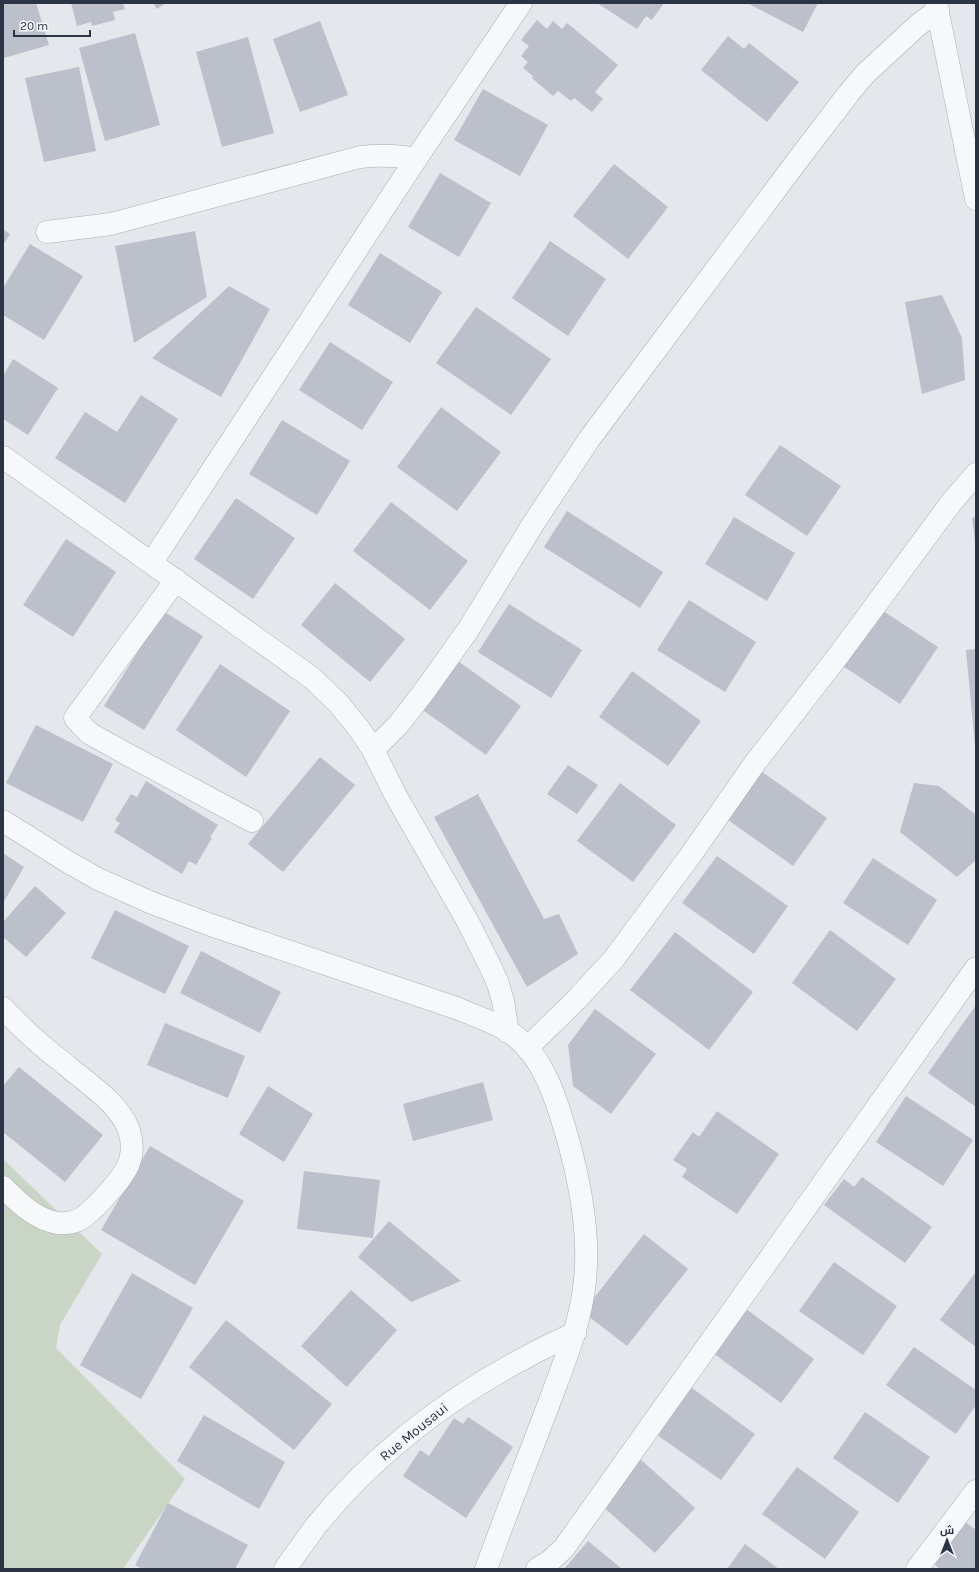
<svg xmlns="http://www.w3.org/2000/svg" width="979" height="1572" font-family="Karla,Cairo,sans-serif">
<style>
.green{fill:#c9d6c5}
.building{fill:#bbc0ca}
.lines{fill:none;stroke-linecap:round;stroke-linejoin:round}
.minor-casing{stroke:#a9aeb7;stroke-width:23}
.minor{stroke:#f7f8fa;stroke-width:22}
.labels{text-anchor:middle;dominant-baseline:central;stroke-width:4;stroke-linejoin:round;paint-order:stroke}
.street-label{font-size:14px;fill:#2b3445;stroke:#f4f6f9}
</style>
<rect width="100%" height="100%" fill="#e4e7ec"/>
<polygon class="green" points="3,1159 102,1254 60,1325 56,1348 185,1479 123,1569 3,1569"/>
<g class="building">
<polygon points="3,3 36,3 49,45 4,58 3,54"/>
<polygon points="71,3 123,3 125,9 113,12 115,20 92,26 91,22 77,26"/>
<polygon points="153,3 166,3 157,9"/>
<polygon points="597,3 664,3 652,20 646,16 637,29"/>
<polygon points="747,3 818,3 803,32"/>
<polygon points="537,20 547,29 553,21 562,29 567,23 618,65 595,92 603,99 592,112 574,98 571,101 558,91 553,96 532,78 533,76 523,68 528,62 521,56 529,46 521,40"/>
<polygon points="320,21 348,95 300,112 273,39"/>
<polygon points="135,33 160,125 105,141 79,48"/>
<polygon points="728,36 744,49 749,43 799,82 767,122 701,70"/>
<polygon points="248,37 274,133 222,147 196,52"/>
<polygon points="79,67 96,151 44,162 25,78"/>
<polygon points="483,89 548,125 520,176 454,140"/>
<polygon points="614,164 668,207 628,259 573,216"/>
<polygon points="440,173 491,203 459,257 408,227"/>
<polygon points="3,229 10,234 3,245"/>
<polygon points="195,231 207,297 134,343 115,246"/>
<polygon points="550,241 606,279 568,336 512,298"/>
<polygon points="30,244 83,276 44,340 3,315 3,288"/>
<polygon points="380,253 442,292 410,343 348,305"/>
<polygon points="229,286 270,309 221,397 152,358"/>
<polygon points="942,295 962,338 965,380 922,394 905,302"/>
<polygon points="476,307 551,359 511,415 436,363"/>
<polygon points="330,342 393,382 362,430 299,390"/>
<polygon points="13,359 58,388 28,435 3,419 3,376"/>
<polygon points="141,395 178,419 125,503 55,458 85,412 117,432"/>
<polygon points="441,407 501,452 457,511 397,467"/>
<polygon points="282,420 350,461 317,515 249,474"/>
<polygon points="780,445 841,486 807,536 745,495"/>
<polygon points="236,498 295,538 253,599 194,559"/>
<polygon points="391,502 468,561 430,610 353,551"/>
<polygon points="567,511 663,572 640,608 544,547"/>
<polygon points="734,517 795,553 767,601 705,564"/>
<polygon points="976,517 976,540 975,541 972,518"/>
<polygon points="66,539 116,572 73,637 23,605"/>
<polygon points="335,583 405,639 370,682 301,625"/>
<polygon points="689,600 756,642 725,692 657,650"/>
<polygon points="509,604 582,650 551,698 478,652"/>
<polygon points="880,609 938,647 900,704 843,666"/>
<polygon points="163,611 203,636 144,730 104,706"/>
<polygon points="976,649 976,746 975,746 966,650"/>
<polygon points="455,659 521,706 486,755 420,708"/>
<polygon points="220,664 290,711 246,777 176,730"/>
<polygon points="632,671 701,721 668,766 599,717"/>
<polygon points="36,725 113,764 83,822 6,783"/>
<polygon points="320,757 355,785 283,872 248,844"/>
<polygon points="568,765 598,785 577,814 547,794"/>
<polygon points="758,769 827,818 793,866 724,817"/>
<polygon points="146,781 218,825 210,837 212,838 196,865 189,861 182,874 114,832 120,823 115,820 131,794 137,797"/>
<polygon points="620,783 676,825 633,882 577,841"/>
<polygon points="914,783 939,786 976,815 976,860 957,877 900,832"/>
<polygon points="478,794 544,919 559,914 578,954 527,987 434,817"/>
<polygon points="3,853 24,867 3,903"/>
<polygon points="717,856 788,906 754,954 682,903"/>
<polygon points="873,858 937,900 908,945 843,903"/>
<polygon points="35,886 66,913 26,957 3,937 3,922"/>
<polygon points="115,910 189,946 165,994 91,958"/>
<polygon points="830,930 896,979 857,1031 792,983"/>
<polygon points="675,932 753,992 709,1050 630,990"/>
<polygon points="201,951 281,992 260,1033 180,993"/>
<polygon points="976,1005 976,1107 928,1073"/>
<polygon points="595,1009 656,1054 611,1114 573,1086 568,1045"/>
<polygon points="165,1023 245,1056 228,1098 147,1065"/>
<polygon points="19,1067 103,1135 65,1182 3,1132 3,1086"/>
<polygon points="483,1082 493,1120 413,1141 403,1104"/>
<polygon points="268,1086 313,1114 284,1162 239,1134"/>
<polygon points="906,1096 973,1140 943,1186 876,1142"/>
<polygon points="717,1111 779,1154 737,1214 682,1177 687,1169 673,1160 693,1132 699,1137"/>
<polygon points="150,1146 244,1201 195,1285 101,1230"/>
<polygon points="304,1171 380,1180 373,1238 297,1229"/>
<polygon points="862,1177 932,1227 905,1263 824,1205 844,1179 854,1187"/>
<polygon points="389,1221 461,1281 411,1302 358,1257"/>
<polygon points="644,1234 688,1269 627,1346 583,1312"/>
<polygon points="834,1262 897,1306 863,1355 799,1311"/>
<polygon points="132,1273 193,1308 141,1399 80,1365"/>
<polygon points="975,1273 976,1273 976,1347 940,1320"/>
<polygon points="351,1290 397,1330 347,1387 301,1346"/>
<polygon points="746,1309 814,1359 781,1403 713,1353"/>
<polygon points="226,1320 332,1404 294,1450 189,1367"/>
<polygon points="914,1347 976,1390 976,1405 956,1434 886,1385"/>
<polygon points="685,1383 755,1434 721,1480 650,1430"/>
<polygon points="865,1412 930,1457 898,1503 833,1458"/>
<polygon points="204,1415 285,1462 259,1509 177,1461"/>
<polygon points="468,1417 513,1447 466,1518 403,1476 420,1450 429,1456 454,1418 463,1424"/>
<polygon points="640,1459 695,1508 655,1553 600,1504"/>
<polygon points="797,1467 859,1512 825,1559 762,1514"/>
<polygon points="168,1503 248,1545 235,1569 142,1569 135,1565"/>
<polygon points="964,1521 976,1530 976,1569 940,1569 932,1562"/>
<polygon points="588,1541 622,1569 564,1569"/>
<polygon points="745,1544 779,1569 727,1569"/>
</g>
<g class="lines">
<defs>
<g id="minor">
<polyline points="936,3 976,199"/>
<path d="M47,232L111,224L360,157C380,155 397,155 416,159"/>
<polyline points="3,457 312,678 338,703 360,730 373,750 396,796 468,922 491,968 498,984 503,1001 508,1032"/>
<polyline points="152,562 416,159 521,3"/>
<polyline points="176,580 75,718 89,733 123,752 252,821"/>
<polyline points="373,750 399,724 423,693 468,630 533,524 590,438 794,165 849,93 865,74 918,25 938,10"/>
<path d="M3,821L68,862L98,879L152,903L211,925L459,1009C475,1016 493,1022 508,1031C543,1054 556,1098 567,1136C580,1182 590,1232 585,1280C581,1324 563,1365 548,1406C527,1461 506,1514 486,1569"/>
<path d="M3,1008C22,1029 44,1048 66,1065C88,1084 118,1102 129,1130C132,1140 133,1150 130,1160C126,1176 96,1208 82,1218C76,1222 66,1224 58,1223C36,1220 18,1202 3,1187"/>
<polyline points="527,1048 576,1000 613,960 690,856 755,763 838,656 951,503 976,474"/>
<path d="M285,1569C295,1555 305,1541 315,1527C383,1442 476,1378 575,1333"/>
<polyline points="537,1569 550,1561 564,1548 976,968"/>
<polyline points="917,1569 976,1491"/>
</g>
</defs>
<use href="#minor" class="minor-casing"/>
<use href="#minor" class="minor"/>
</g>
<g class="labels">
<g class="street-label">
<text transform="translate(414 1432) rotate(-39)">Rue Mousaui</text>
</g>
</g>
<rect width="979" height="1572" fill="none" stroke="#2b3445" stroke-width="8"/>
<g transform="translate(947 1540)" stroke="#f4f6f9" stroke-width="3" paint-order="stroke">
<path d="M0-3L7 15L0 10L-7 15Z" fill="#2b3445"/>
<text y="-6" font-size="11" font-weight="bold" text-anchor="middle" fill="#2b3445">ش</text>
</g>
<path d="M14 30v6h76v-6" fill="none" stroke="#2b3445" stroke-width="2"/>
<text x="20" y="30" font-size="12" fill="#2b3445" stroke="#f4f6f9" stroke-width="3" paint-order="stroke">20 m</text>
</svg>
